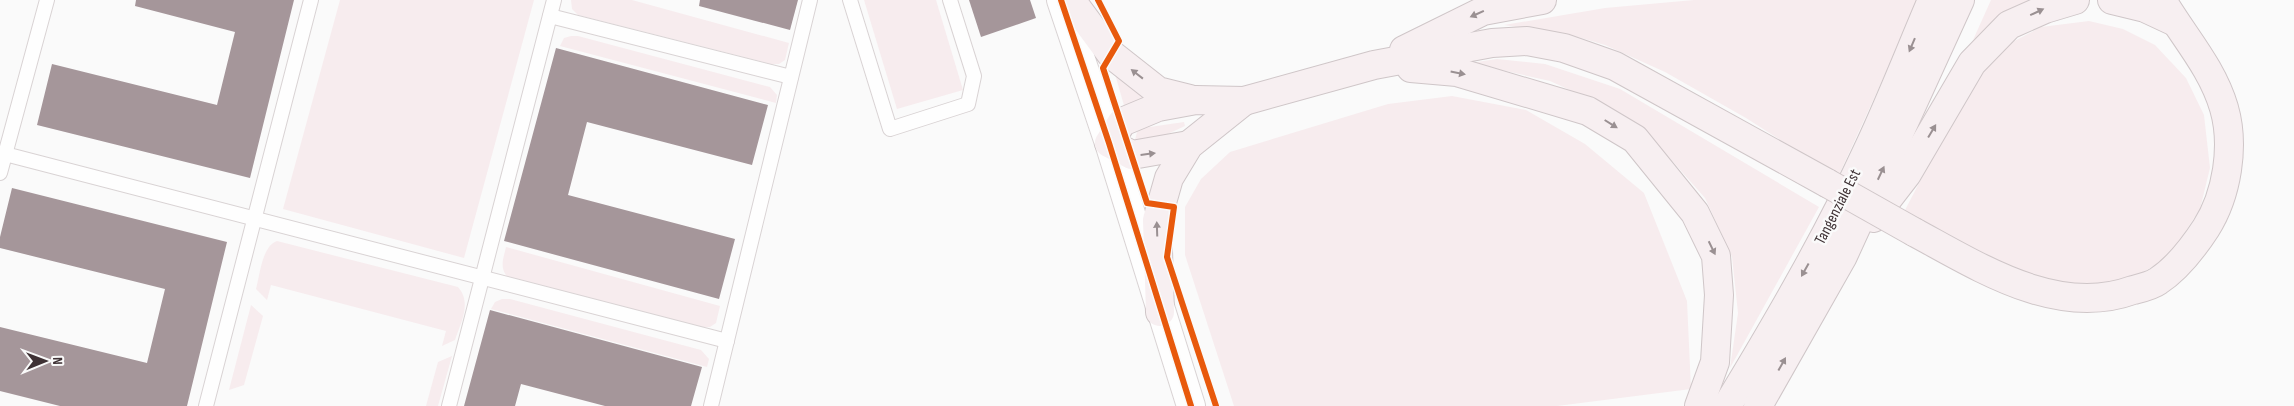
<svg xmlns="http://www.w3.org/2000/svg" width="2294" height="406" font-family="'Sofia Sans Condensed',sans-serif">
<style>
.green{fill:#f7ecee}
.building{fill:#a5969a}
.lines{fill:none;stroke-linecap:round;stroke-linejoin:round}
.lane-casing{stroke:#d9d3d4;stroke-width:16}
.secondary-casing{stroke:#d9d3d4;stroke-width:30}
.highway-casing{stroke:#cfc6c8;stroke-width:30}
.lane{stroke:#fefefe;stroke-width:14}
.secondary{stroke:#fefefe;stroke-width:28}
.highway{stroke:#f7eff1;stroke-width:28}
.highway-bridge-casing{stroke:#cfc6c8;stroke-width:30;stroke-linecap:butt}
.highway-bridge{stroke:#f7eff1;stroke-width:28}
.cycleway-casing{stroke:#fafafa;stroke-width:9}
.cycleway{stroke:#e8590c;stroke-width:6}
.oneway{fill:#9a9092}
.labels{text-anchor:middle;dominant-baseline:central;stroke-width:5;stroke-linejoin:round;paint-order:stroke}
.street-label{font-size:16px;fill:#3e3134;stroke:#fafafa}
</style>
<rect width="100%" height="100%" fill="#fafafa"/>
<g class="green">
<polygon points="340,0 534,0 464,258 283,209"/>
<polygon points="571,0 632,0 789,43 785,60 779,64 771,64 578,15 572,9"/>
<polygon points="864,0 936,0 963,90 897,109"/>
<polygon points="1694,0 1919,0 1838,177 1746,118 1665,72 1605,45 1578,37 1504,25 1605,8"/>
<polygon points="1991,0 2056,0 2002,18 1973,40"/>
<polygon points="2089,21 2123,29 2155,45 2186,78 2204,115 2210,168 2200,209 2169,257 2133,278 2087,287 2043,283 1998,263 1904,212 1972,81 2003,47 2041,27"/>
<polygon points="571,36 578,36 770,87 777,95 776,103 560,46 564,38"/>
<polygon points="1497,59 1545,64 1620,89 1819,207 1730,368 1738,313 1732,257 1705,198 1651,137 1596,102 1550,81 1470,63"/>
<polygon points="1115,74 1154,98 1125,109"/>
<polygon points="1452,96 1526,110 1585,144 1644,193 1687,301 1691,389 1557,406 1234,406 1185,255 1185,207 1201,179 1230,152 1388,104"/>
<polygon points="1184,122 1185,126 1148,143 1138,144 1135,140 1137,132 1143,128"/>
<path d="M277,241L458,287C472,303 461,322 455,340L442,346L446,331L271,285L267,300L256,289C260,275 262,246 277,241Z"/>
<path d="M506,247L720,306L716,323L710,327H703L509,279C499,268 503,260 506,247Z"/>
<polygon points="502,299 510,299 701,350 709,359 707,367 491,309 495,302"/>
<polygon points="251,305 263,316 244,385 229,390"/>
<polygon points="452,356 438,406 426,406 438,362"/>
</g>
<g class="building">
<polygon points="136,0 294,0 250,178 37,125 52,64 217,105 235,32 135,6"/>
<polygon points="700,0 798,0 790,30 699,6"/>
<polygon points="969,0 1030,0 1036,18 981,37"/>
<polygon points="556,48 768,105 752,165 587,122 568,195 735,239 719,299 504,241"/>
<polygon points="12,188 227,242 187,406 60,406 0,391 0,327 147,363 165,289 0,248 0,237"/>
<polygon points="490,310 702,367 691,406 605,406 521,384 515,406 464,406"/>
</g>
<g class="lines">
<defs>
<g id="lane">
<polyline points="850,0 890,129 968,104 974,76 950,0"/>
<polyline points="550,16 791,77"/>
<polyline points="5,154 727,341"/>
<polyline points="0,173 47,0"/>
<polyline points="206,406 311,0"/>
<polyline points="449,406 554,0"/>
<polyline points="711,406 810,0"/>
</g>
<polyline id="secondary" points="1061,0 1109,143 1191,406"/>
<g id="highway">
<polyline points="1071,0 1111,54 1158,91 1190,99"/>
<polyline points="2112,0 2145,8 2175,22"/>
<polyline points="1404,50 1483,11 1542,0"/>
<polyline points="1411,68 1457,72 1588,111 1635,139 1695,213 1716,256 1719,295 1715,362 1699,406"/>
<polyline points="1189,145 1132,155 1109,143 1122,122 1158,107 1196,100 1244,101 1374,65 1492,43 1527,41 1564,48 1615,66 1827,183"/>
<polyline points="1873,218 1907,174 1972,63 2009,25 2045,9 2075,0"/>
<path d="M1914,232C1979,267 2057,318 2133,290C2141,288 2151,286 2158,281C2178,268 2193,248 2206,228C2227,195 2235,146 2224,108C2212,67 2183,36 2162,0"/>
<polyline points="1160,312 1157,220 1169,178 1189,145 1244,101"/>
<path d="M1727,406C1778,322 1828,236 1869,147C1892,98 1911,49 1932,0"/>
<polyline points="1758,406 1843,256 1960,0"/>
</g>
</defs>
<use href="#lane" class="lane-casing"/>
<use href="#secondary" class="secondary-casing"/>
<use href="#highway" class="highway-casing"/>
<use href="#lane" class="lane"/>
<use href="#secondary" class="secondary"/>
<use href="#highway" class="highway"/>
<defs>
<polyline id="highway-bridge" points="1827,183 1914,232"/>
</defs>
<use href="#highway-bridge" class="highway-bridge-casing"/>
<use href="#highway-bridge" class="highway-bridge"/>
<defs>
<g id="cycleway">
<polyline points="1061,0 1109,143 1191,406"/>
<polyline points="1098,0 1119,41 1103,68 1147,203 1174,207 1167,257 1216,406"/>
</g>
</defs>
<use href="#cycleway" class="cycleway-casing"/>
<use href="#cycleway" class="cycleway"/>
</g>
<defs><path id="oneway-solid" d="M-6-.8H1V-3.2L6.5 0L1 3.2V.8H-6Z" transform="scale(1.25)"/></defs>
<g class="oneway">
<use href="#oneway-solid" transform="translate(2037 12) rotate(-25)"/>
<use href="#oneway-solid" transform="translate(1477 14) rotate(156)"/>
<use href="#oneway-solid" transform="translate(1912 45) rotate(113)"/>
<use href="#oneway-solid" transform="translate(1458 73) rotate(11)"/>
<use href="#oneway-solid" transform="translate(1137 74) rotate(-142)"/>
<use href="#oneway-solid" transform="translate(1611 124) rotate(32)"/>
<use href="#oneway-solid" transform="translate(1932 131) rotate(-59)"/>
<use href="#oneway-solid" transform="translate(1148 154) rotate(-7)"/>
<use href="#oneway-solid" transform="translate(1881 173) rotate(-65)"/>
<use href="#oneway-solid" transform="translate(1157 229) rotate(-92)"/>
<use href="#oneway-solid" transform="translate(1712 248) rotate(64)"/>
<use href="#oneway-solid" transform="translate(1805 270) rotate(119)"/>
<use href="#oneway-solid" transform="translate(1782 364) rotate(-61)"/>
</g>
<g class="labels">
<g class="street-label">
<text transform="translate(1838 207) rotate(-63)">Tangenziale Est</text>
</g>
</g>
<g transform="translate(45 361) rotate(89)" stroke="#fafafa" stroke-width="4" paint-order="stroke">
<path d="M0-4L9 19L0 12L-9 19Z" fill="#3e3134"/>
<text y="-8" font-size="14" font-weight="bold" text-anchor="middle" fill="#3e3134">N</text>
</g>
</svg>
